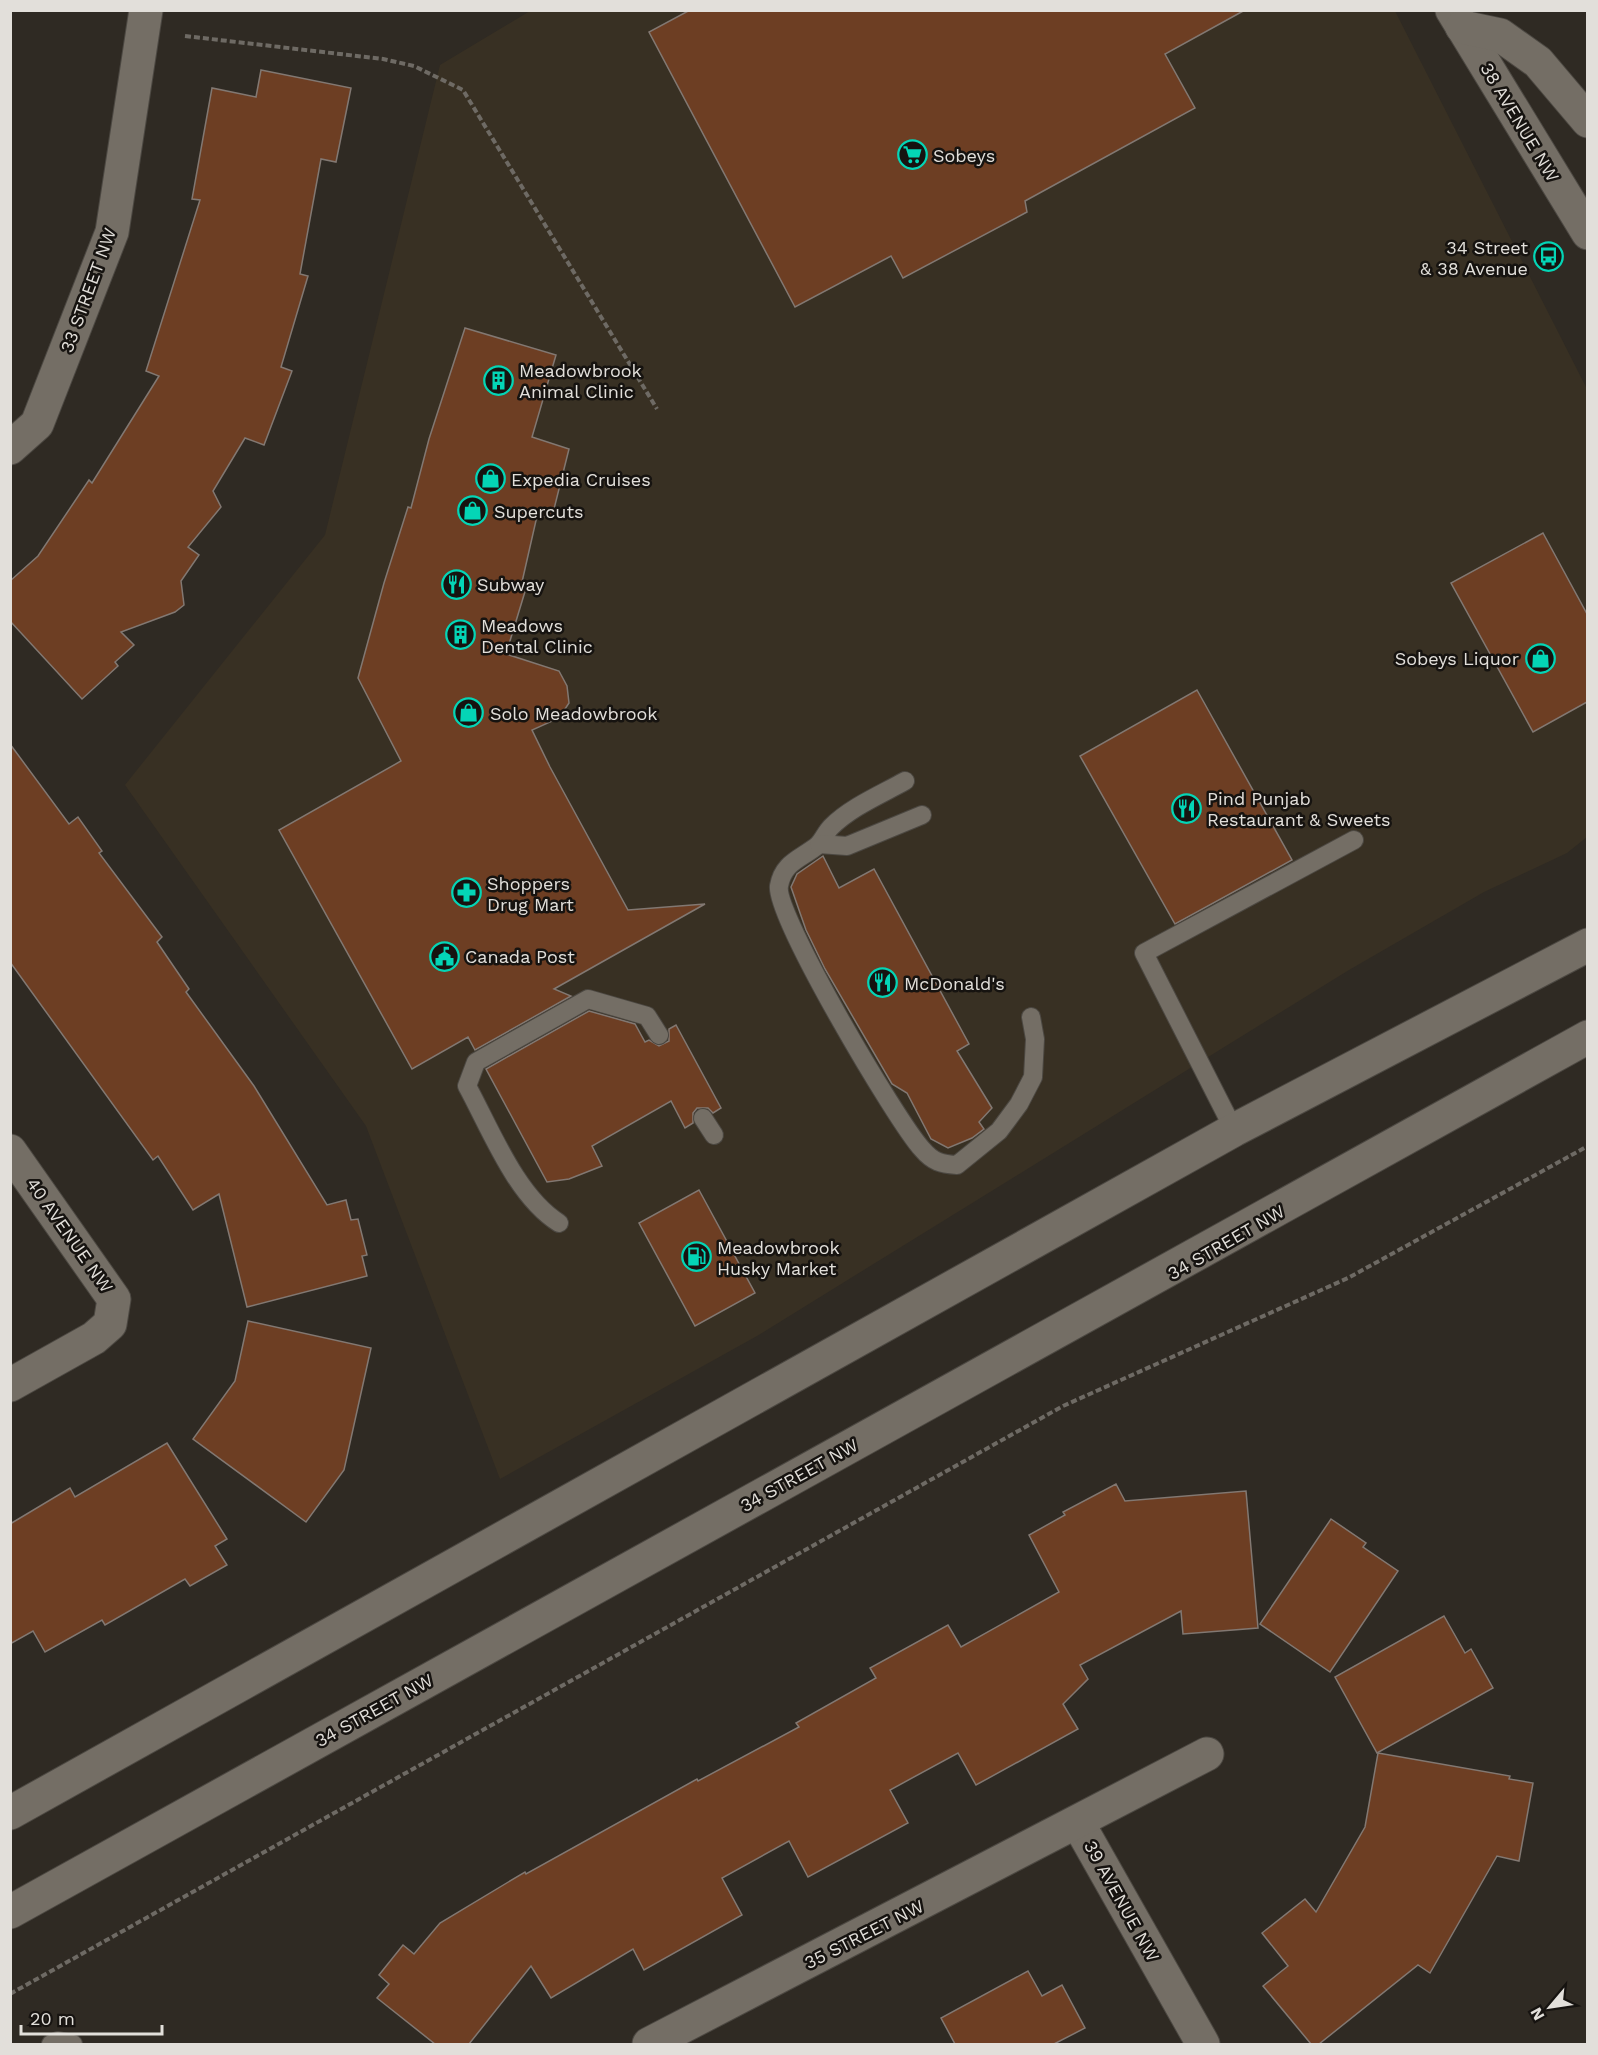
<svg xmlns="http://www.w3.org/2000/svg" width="1598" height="2055" font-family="'Work Sans',sans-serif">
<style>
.built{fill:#383023}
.building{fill:#6d3e23;stroke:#827872;stroke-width:1.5}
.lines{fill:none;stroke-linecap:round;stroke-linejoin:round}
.lane-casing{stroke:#4c4842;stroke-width:20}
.street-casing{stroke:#4c4842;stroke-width:35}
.secondary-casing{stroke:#4c4842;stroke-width:35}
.path{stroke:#6e6a64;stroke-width:4;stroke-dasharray:6 3;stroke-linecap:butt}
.lane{stroke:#746e65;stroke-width:18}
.street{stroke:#746e65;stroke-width:33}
.secondary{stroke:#746e65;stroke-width:33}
.labels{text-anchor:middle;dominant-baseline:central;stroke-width:5;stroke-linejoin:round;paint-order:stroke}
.street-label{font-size:18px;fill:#e2dfda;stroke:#161310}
.poi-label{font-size:18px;fill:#e2dfda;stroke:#161310;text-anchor:start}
</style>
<rect width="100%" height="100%" fill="#2f2a23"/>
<polygon class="built" points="530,11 1395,11 1587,389 1587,837 1567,853 1484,892 1349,970 757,1336 500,1479 366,1126 125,785 325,535 440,65"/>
<g class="building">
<polygon points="690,10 1245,10 1165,54 1195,108 1025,201 1027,212 903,278 891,256 795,307 649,32"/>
<polygon points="261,70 351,88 336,162 321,159 300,274 308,276 281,367 292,371 264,445 245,438 213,491 221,507 188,547 199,555 181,581 184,605 175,612 121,632 134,645 115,662 118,666 82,699 10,621 10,581 38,556 89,480 92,483 159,376 146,371 200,200 192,199 212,88 256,97"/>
<polygon points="465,328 556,355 532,437 569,449 552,517 537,516 522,582 527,585 506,654 559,671 567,686 569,703 559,718 532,730 550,767 628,910 705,904 554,989 571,996 475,1050 468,1037 412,1069 279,830 401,761 358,678 384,583 408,507 411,508 429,439"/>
<polygon points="1543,533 1587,614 1587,702 1533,732 1451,583"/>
<polygon points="1197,690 1292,860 1175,924 1080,756"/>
<polygon points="10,744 69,824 78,817 102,851 99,853 162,937 157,942 189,989 186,992 254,1086 327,1205 346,1200 351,1220 358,1219 367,1255 362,1256 367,1276 247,1307 219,1194 193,1210 158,1156 153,1160 10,962"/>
<polygon points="823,856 839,888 874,869 969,1044 957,1051 992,1108 979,1122 984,1129 972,1138 948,1148 931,1139 907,1093 892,1084 825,969 806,930 791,887 797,874"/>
<polygon points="589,1011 635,1024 645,1042 649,1040 659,1046 669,1041 669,1029 676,1025 721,1108 713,1113 708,1108 697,1108 693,1113 693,1123 685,1128 671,1101 592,1146 602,1166 569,1179 547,1182 486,1069"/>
<polygon points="699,1190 755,1293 695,1326 639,1223"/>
<polygon points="248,1321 371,1348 344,1470 306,1522 193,1439 235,1381"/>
<polygon points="167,1443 227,1539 215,1546 227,1565 190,1586 185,1579 105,1625 102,1620 45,1652 33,1631 10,1644 10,1524 70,1488 75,1497"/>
<polygon points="1116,1484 1125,1501 1246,1491 1258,1628 1183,1634 1181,1611 1080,1665 1088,1679 1063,1704 1078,1729 976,1785 958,1753 890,1790 908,1823 808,1877 789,1841 722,1878 742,1915 644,1970 633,1949 551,1998 531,1966 469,2044 435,2044 377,1998 389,1984 379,1975 403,1945 414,1954 440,1923 525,1872 526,1874 697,1779 698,1781 799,1727 796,1723 876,1678 870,1668 948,1625 961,1647 1059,1592 1029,1535 1065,1515 1063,1512"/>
<polygon points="1331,1519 1366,1543 1363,1547 1398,1571 1330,1672 1260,1624"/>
<polygon points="1444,1616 1465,1653 1471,1649 1493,1688 1377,1753 1335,1677"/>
<polygon points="1378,1753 1510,1776 1509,1779 1533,1783 1519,1861 1497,1856 1430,1973 1418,1965 1319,2044 1311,2044 1263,1986 1288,1966 1262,1933 1305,1899 1316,1912 1365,1827"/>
<polygon points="1028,1971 1042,1996 1062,1985 1085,2028 1054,2044 955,2044 941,2018"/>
</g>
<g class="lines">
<defs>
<g id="lane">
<path d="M905,781C880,795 851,807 831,827C826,832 823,840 818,845C801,859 783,862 779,886C774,914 897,1122 922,1149C933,1162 941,1164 957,1165L999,1131L1019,1104L1033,1077L1035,1039L1031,1017"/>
<polyline points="819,844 847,846 922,815"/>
<polyline points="703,1118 714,1135"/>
<polyline points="1234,1130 1144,953 1354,840"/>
<path d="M559,1223C516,1196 491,1130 467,1086L476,1062L588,999L647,1016L659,1035"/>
<polyline points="51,2044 58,2041 73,2044"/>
</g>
<g id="street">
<polyline points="10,448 37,424 112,232 146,10"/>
<polyline points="10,1151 114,1299 110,1324 94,1338 10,1385"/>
<polyline points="1078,1823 1203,2044"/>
<polyline points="649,2044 1207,1754"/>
</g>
<g id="secondary">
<polyline points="1452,10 1588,233"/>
<polyline points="1462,27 1500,35 1538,62 1588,121"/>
<polyline points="10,1813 1234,1130 1588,945"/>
<path d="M10,1912C536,1621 1064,1333 1588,1037"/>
</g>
</defs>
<use href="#lane" class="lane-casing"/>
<use href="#street" class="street-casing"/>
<use href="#secondary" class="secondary-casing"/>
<g class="path">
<polyline points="185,36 383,59 414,66 463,90 657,409"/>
<polyline points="10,1994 1063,1406 1348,1278 1588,1146"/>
</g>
<use href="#lane" class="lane"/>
<use href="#street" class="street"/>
<use href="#secondary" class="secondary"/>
</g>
<defs>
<symbol id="supermarket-ring" viewBox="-11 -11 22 22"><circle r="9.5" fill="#161310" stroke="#04d5b6" stroke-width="1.5"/><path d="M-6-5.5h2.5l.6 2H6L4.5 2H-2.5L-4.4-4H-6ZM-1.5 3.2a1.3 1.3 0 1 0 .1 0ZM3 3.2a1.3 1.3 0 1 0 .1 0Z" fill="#04d5b6"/></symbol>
<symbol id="bus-ring" viewBox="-11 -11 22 22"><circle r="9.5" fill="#161310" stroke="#04d5b6" stroke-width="1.5"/><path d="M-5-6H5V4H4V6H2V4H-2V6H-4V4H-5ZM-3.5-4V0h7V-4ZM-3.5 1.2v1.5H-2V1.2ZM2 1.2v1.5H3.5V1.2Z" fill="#04d5b6"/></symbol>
<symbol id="building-ring" viewBox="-11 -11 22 22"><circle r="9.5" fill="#161310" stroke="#04d5b6" stroke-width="1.5"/><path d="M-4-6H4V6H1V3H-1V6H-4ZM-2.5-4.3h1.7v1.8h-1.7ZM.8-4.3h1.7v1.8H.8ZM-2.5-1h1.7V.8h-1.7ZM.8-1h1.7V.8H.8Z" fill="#04d5b6"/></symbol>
<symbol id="shop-ring" viewBox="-11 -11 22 22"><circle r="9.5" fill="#161310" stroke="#04d5b6" stroke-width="1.5"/><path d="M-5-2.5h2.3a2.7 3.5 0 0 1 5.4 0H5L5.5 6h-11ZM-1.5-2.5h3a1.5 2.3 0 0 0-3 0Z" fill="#04d5b6"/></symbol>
<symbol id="restaurant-ring" viewBox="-11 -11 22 22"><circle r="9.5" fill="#161310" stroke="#04d5b6" stroke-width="1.5"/><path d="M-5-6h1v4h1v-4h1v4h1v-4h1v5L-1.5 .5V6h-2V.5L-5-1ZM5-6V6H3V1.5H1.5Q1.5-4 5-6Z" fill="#04d5b6"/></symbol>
<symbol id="pharmacy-ring" viewBox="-11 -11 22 22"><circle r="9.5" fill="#161310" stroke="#04d5b6" stroke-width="1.5"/><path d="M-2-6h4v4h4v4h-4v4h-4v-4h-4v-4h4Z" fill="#04d5b6"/></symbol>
<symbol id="civic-ring" viewBox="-11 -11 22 22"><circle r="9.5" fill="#161310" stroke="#04d5b6" stroke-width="1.5"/><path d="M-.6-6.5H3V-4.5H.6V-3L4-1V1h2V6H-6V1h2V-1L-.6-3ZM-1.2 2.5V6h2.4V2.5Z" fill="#04d5b6"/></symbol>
<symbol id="fuel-ring" viewBox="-11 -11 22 22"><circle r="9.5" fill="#161310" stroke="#04d5b6" stroke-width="1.5"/><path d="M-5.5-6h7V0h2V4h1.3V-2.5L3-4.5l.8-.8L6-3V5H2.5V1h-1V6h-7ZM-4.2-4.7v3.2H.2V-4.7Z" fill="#04d5b6"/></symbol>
</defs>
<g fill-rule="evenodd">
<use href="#supermarket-ring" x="896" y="138" width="33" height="33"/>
<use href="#bus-ring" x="1532" y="240" width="33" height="33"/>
<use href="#building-ring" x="482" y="364" width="33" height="33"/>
<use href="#shop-ring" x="474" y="462" width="33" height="33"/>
<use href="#shop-ring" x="456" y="494" width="33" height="33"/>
<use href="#restaurant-ring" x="440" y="568" width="33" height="33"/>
<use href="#building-ring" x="444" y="618" width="33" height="33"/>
<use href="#shop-ring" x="1524" y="642" width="33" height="33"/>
<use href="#shop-ring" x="452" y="696" width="33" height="33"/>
<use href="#restaurant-ring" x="1170" y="792" width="33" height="33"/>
<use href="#pharmacy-ring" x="450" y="876" width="33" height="33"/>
<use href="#civic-ring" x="428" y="940" width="33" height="33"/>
<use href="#restaurant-ring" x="866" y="966" width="33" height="33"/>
<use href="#fuel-ring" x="680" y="1240" width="33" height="33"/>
</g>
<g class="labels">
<g class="street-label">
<text transform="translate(1520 122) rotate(59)">38 AVENUE NW</text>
<text transform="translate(88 290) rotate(-70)">33 STREET NW</text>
<text transform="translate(70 1235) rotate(55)">40 AVENUE NW</text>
<text transform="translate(1226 1242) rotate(-30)">34 STREET NW</text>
<text transform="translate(799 1475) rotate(-29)">34 STREET NW</text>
<text transform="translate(374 1710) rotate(-29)">34 STREET NW</text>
<text transform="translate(1122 1901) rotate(61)">39 AVENUE NW</text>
<text transform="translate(864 1934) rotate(-27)">35 STREET NW</text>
</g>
<g class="poi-label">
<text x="933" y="155">Sobeys</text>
<text x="1528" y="247" text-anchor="end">34 Street<tspan x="1528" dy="21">&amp; 38 Avenue</tspan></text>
<text x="519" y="370">Meadowbrook<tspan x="519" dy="21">Animal Clinic</tspan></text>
<text x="511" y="479">Expedia Cruises</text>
<text x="494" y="511">Supercuts</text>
<text x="477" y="584">Subway</text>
<text x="481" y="625">Meadows<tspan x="481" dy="21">Dental Clinic</tspan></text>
<text x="1519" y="658" text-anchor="end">Sobeys Liquor</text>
<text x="490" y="713">Solo Meadowbrook</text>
<text x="1207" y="798">Pind Punjab<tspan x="1207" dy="21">Restaurant &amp; Sweets</tspan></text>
<text x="487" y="883">Shoppers<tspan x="487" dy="21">Drug Mart</tspan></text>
<text x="465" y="956">Canada Post</text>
<text x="904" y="983">McDonald's</text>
<text x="717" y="1247">Meadowbrook<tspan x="717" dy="21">Husky Market</tspan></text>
</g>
</g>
<rect width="1598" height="2055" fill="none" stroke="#e2dfda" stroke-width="24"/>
<g transform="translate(1550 2007) rotate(241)" stroke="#161310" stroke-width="4.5" paint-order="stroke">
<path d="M0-4.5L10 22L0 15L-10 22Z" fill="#e2dfda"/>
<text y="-9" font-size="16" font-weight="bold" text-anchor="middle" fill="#e2dfda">N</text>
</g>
<path d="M21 2025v9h141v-9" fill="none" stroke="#e2dfda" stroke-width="3"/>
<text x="30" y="2025" font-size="18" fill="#e2dfda" stroke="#161310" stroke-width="4.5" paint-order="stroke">20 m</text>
</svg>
